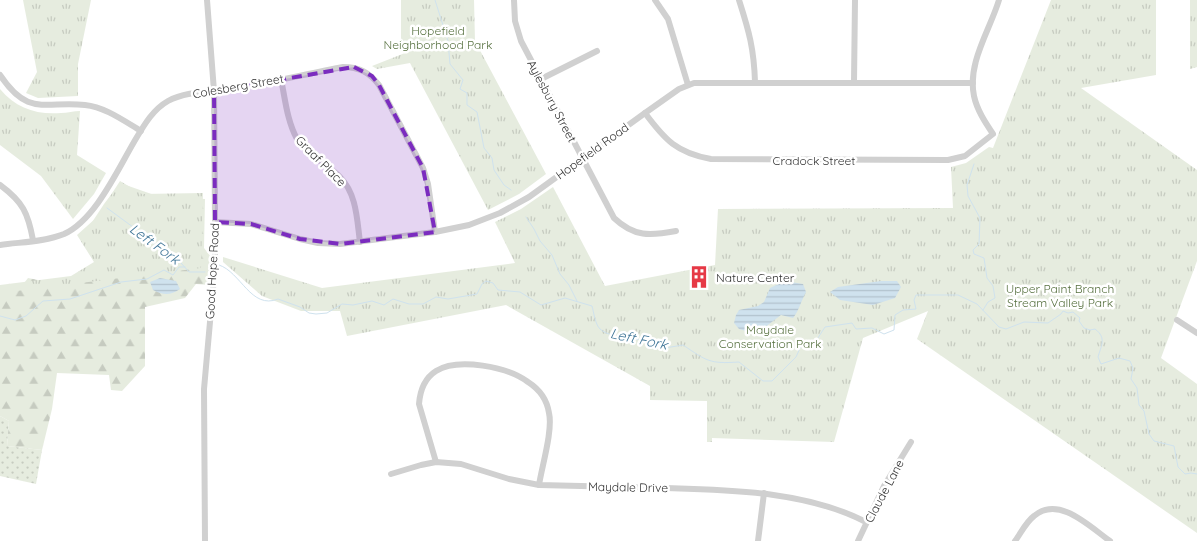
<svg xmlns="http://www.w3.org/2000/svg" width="1197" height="541" font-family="Quicksand,sans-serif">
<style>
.grass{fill:url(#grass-dots)}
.forest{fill:url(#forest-firs)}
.park{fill:url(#park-tufts)}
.water{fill:url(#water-rules)}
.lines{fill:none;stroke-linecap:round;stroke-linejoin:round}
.stream{stroke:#cfe2ee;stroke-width:1}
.minor{stroke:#d0d0d0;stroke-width:6}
.marked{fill:#7b2cbf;fill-opacity:0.2;stroke:#7b2cbf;stroke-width:4;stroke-dasharray:10 6;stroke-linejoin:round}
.labels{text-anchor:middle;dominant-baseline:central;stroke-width:5;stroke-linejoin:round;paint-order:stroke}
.park-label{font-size:12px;fill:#56703f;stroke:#fff}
.street-label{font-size:12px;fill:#333;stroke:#fff}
.poi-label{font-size:12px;fill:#333;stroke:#fff;text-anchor:start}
.water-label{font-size:14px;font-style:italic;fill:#3f7597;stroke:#fff}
</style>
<defs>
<pattern id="grass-dots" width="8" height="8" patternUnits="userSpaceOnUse" patternTransform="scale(1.25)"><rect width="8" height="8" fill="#e6ecdf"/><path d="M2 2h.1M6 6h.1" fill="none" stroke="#c6cbc0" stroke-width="1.8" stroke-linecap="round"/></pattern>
<pattern id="forest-firs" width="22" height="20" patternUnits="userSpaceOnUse" patternTransform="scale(1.25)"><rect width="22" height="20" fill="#e6ecdf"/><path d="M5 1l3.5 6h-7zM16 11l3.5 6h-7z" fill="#c6cbc0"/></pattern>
<pattern id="park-tufts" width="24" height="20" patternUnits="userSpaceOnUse" patternTransform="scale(1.25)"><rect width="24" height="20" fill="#e6ecdf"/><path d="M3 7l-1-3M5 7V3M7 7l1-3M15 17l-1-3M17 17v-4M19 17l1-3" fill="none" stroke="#c6cbc0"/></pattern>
<pattern id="water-rules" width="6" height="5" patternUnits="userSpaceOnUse" patternTransform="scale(1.25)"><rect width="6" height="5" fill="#cfe2ee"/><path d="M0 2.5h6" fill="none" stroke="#b2c2cd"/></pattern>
</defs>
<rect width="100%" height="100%" fill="#fff"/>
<polygon class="grass" points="0,416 9,421 7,446 42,450 36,484 0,476"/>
<polygon class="forest" points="120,183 160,197 205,199 204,248 211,257 209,285 196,284 185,298 145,307 145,366 122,391 111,390 109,375 57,373 52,409 42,450 7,446 9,421 0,416 0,290 21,287 28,278 63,285 96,266 83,236 104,204"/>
<g class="park">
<polygon points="23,0 91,0 78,64 78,96 38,98 26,93 37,72"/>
<polygon points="401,0 474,0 475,41 546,174 519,194 488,210 410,63 377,69 372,66 405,53 401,47"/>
<polygon points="1051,0 1156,0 1156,75 1081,88 1197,170 1197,261 1161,358 1197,384 1197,533 917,339 928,311 863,338 834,442 712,438 712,442 707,442 707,401 650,400 650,386 506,305 347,336 340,311 301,311 262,296 223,262 223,257 322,288 515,263 495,222 521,209 553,187 605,286 715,265 718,209 953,208 951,167 966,163 989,147 993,148"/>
<polygon points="1190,0 1197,0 1197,67 1190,69"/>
<path d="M0,89C16,108 36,115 61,113C67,113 74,111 80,111L77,155L106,173L94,194L73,219L41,176L0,145Z"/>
<polygon points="120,181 142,194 203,193 201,268 0,293 0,285 71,276 94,262 77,235 96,218"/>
</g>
<g class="water">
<path d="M160,278L176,281L180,289C170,296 163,295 153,290L150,282Z"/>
<path d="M785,281L803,284L806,292C801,301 799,311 793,318L781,315L764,328L758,326L746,331L739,329L734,323L736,315L739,310L758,306L764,302L770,288Z"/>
<polygon points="881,281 897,281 901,287 895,298 873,305 840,300 830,292 838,287"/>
</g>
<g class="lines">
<g class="stream">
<polyline points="435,0 448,41 450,64 463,80 460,89 467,93 467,105 477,112 484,148 492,158 494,170 504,185 511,190"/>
<polyline points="974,164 967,185 968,196 980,218 979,244 973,250 974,254 984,258 987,278 993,286 995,298 988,302 983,310"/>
<polyline points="107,208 137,230 147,240 174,255 189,272 205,272"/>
<polyline points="526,217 534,229 540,241 552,255 560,274 569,285 577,301"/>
<path d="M219,265C241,272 251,310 278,299L300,307L309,313L316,314L327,313L342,304L353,305L372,301L384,305L393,299L409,304H423L436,297L448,299L477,294L482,284L486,281L493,283L498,290L520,292L541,305L565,298L592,306C594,313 595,324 600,329C613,341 648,336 665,348L683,345C707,361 709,364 739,362L763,381H772L796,357L801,346L814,344L825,327L852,323L856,329L872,328L884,334L894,330L895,315L903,310L916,309L914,300L916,295H958L977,304L999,327L1006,329L1024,322L1048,323L1061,314L1063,311L1068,313L1073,312L1080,318L1079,321L1084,328L1090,330L1095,329C1107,338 1101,346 1098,357L1101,364L1119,358L1130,361L1133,368L1131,379L1137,388L1139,405L1144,411L1149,434L1154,441L1174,446L1178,467L1185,474L1191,473L1197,474"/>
<polyline points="0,316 15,320 26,316 43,301 70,299 121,282 147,279 164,270 173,275 179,267 185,267"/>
</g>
<g class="minor">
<path d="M514,0L515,21L521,41L614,218C634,237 650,236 676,231"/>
<polyline points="655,0 668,19 688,85"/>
<path d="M739,0C749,31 754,49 755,82"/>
<path d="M0,75C28,117 44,101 85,105C105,107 124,121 141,131"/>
<path d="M281,79C285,98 287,121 297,139C307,155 327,164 340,177C357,194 357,221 360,242"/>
<polyline points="541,79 597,51"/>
<polyline points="854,82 855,0"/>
<path d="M645,113C665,140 677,153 711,159L948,160L965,156L993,134C985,122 977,110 974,96C967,63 990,30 999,0"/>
<path d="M0,185C23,202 28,213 33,240"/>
<polyline points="215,222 251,224 300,239 318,243 340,244 435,232 469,225 500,213 529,197 645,113 679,89 694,83 973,83"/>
<path d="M0,245C20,242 45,242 64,234C95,220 117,171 134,142C143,127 152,110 168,101C186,91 211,92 231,89C269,83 306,74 343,67C359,67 369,72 379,85L423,168L428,184L435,232"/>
<polyline points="1177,320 1197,333"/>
<path d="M436,462L419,404C420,391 425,378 436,371C458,357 508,367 528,382C539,389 547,400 549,413C553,430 542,466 539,485"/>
<path d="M391,474L421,465L436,462L461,464L509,479L539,485C581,486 623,487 665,488C731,490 806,491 866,522"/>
<polyline points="205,541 204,389 215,266 215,222 214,91 207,0"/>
<polyline points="758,541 764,493"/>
<polyline points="858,541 884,486 911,442"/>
<path d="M1015,541C1021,533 1026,522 1034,516C1059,495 1090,527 1110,541"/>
</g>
</g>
<path class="marked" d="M354,67L372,76L379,85L423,168L435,232L340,244L300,239L251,224L215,222L214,91Z"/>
<defs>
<symbol id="building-bare" viewBox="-9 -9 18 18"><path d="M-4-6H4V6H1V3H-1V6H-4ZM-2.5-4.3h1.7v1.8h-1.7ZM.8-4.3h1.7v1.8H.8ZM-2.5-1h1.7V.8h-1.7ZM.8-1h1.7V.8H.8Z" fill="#e63946" stroke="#fff" stroke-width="2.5" paint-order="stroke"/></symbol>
</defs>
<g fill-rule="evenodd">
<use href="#building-bare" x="683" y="261" width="32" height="32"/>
</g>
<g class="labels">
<g class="park-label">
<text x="438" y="30">Hopefield<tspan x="438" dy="14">Neighborhood Park</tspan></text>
<text x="1060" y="288">Upper Paint Branch<tspan x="1060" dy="14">Stream Valley Park</tspan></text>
<text x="770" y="329">Maydale<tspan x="770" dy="14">Conservation Park</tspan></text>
</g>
<g class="street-label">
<text transform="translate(238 86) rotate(-10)">Colesberg Street</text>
<text transform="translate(552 101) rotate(62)">Aylesbury Street</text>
<text transform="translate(592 151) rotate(-36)">Hopefield Road</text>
<text x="814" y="160">Cradock Street</text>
<text transform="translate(321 161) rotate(45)">Graaf Place</text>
<text transform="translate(212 271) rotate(-87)">Good Hope Road</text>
<text transform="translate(628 487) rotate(1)">Maydale Drive</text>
<text transform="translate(884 491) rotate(-62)">Claude Lane</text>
</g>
<g class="poi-label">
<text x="716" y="277">Nature Center</text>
</g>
<g class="water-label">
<text transform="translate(155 244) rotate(36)">Left Fork</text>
<text transform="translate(639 339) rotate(12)">Left Fork</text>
</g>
</g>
</svg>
